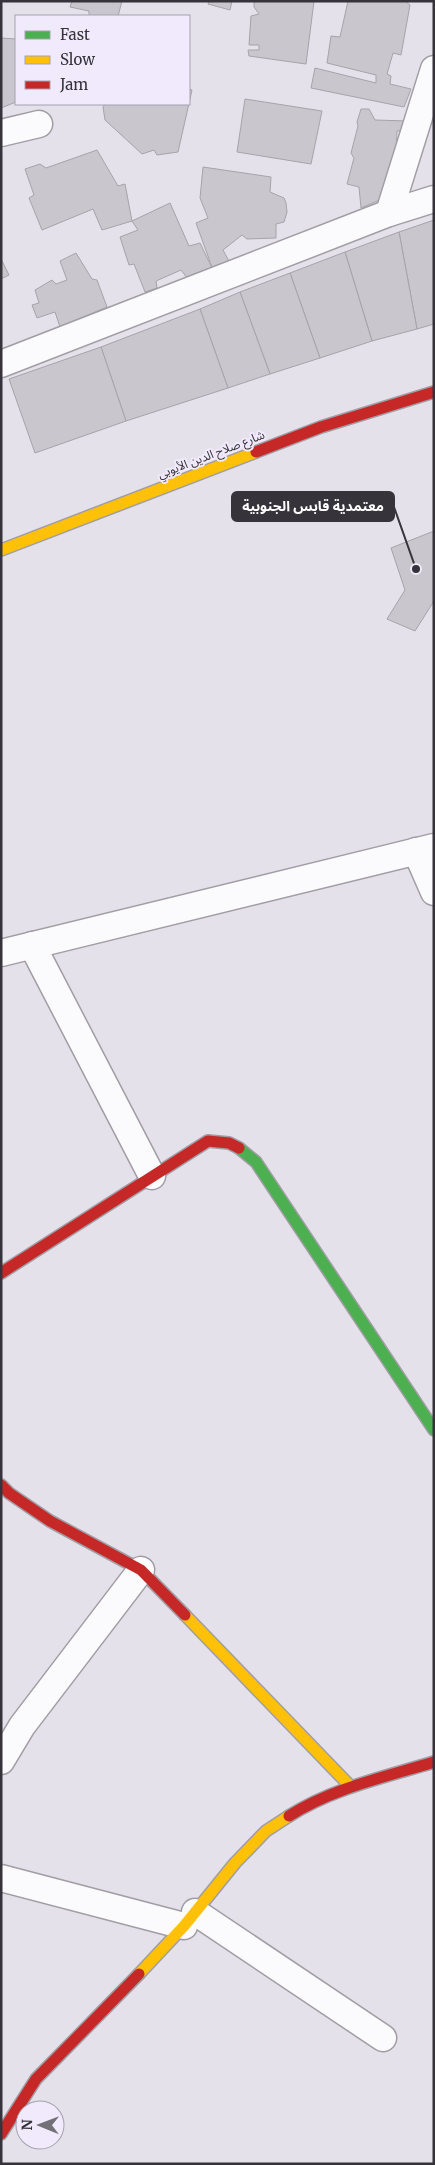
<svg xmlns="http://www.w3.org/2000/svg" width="435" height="2165" font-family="Merriweather,'Noto Sans Arabic',serif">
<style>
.building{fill:#c9c6cd;stroke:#a6a3aa}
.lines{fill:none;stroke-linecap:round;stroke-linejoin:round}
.street-casing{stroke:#a09da4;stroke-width:29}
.fast-casing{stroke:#a09da4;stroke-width:14}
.slow-casing{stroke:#a09da4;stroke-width:14}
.jam-casing{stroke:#a09da4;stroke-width:14}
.street{stroke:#fbfafc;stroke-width:26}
.fast{stroke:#4caf50;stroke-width:11}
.slow{stroke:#ffc107;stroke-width:11}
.jam{stroke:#c62828;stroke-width:11}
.labels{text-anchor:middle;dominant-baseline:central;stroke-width:4;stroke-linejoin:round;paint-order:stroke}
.street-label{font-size:12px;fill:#36333a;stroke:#f1eafc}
.leader{fill:none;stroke:#36333a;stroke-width:2}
.callout-dot{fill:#36333a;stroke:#f1eafc;stroke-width:2}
.callout{fill:#36333a;stroke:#36333a;stroke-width:2}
.callout-label{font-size:14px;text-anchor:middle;font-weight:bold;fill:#fff}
</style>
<rect width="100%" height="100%" fill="#e5e1ea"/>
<g class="building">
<polygon points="72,1 122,1 118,16 89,16 89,11 70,7"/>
<polygon points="209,1 232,1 230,10 208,4"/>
<polygon points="254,1 314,1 306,64 249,56 248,50 259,50 259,45 249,45 251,16 259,14 254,7"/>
<polygon points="348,1 405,1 410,5 401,55 393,53 387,74 391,76 390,84 411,89 404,107 311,88 315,68 376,83 376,75 327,63 331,36 340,37"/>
<polygon points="1,38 16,39 16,102 1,108"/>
<polygon points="189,89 192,90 178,152 157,155 154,150 142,154 105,120 103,107 105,104 189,104"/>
<polygon points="245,99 322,111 311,164 237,152"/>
<polygon points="361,109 369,109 375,120 408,121 408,130 397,131 396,159 389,196 361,208 359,187 347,184 354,158 351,153 358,126 357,122"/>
<polygon points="97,150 118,186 125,184 132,221 102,230 93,209 42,230 29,198 34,195 25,169 40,164 46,168"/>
<polygon points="203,167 271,177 270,192 284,198 286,203 287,212 284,222 276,224 276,238 247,239 242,235 223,250 230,263 213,270 196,223 208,218 200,198"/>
<polygon points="170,203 189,246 200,243 213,270 188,279 181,270 156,281 157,288 145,292 134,264 129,265 120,237 138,230 132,221"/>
<polygon points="434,220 434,324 417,329 399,232"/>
<polygon points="399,232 417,329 372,341 345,252"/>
<polygon points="345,252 372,341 320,358 290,273"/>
<polygon points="76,253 92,279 97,280 107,307 60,327 55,312 37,318 32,305 39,303 35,290 52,280 56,284 67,280 60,261"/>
<polygon points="1,259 9,275 1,279"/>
<polygon points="290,273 320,358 270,374 240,292"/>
<polygon points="240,292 270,374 228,388 200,309"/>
<polygon points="200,309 228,388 126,421 101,347"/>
<polygon points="101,347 126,421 35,453 9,379"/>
<polygon points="434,531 434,601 415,631 387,619 405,590 391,548"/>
</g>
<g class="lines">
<defs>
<g id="street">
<polyline points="1,133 39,124"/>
<polyline points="389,213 434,69"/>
<polyline points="1,364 389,213 434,199"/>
<polyline points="416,851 434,892"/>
<polyline points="32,945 152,1176"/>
<polyline points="1,953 434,847"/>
<polyline points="1,1761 22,1726 141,1570"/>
<polyline points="1,1878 184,1926"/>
<polyline points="195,1912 383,2038"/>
</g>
<polyline id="fast" points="239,1148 256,1162 434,1430"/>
<g id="slow">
<polyline points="1,550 256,452"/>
<polyline points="185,1615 351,1787"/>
<polyline points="139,1974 184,1926 235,1863 266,1831 289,1816"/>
</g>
<g id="jam">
<polyline points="256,452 321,427 434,392"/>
<polyline points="1,1273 208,1141 229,1143 239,1148"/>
<polyline points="1,1485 9,1493 50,1521 141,1570 185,1615"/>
<path d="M289,1816C333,1788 385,1777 434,1762"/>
<polyline points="1,2134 36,2079 139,1974"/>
</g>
</defs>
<use href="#street" class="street-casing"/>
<use href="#fast" class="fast-casing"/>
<use href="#slow" class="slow-casing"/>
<use href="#jam" class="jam-casing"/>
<use href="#street" class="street"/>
<use href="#fast" class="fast"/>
<use href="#slow" class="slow"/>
<use href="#jam" class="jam"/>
</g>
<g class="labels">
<g class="street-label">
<text transform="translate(211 454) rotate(-21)">شارع صلاح الدين الأيوبي</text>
</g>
</g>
<path class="leader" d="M416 569L394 507"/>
<circle class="callout-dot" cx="416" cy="569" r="5"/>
<rect class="callout" x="232" y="492" width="162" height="29" rx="5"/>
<g class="callout-label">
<text x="313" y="511">معتمدية قابس الجنوبية</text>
</g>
<rect width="435" height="2165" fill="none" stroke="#36333a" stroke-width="5"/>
<rect x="15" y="15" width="175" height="90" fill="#f1eafc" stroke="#a6a1ae"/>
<rect x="25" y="31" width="25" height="8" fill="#4caf50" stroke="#a6a1ae"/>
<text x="60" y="40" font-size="15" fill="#36333a">Fast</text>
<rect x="25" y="56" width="25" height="8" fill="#ffc107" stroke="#a6a1ae"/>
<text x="60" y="65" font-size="15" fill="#36333a">Slow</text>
<rect x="25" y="81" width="25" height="8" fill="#c62828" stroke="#a6a1ae"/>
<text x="60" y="90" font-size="15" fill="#36333a">Jam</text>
<g transform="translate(40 2125) rotate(271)"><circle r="24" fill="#f1eafc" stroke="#a6a1ae"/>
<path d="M0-4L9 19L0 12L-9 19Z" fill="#737078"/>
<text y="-8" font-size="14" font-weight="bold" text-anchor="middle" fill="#36333a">N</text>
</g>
</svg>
